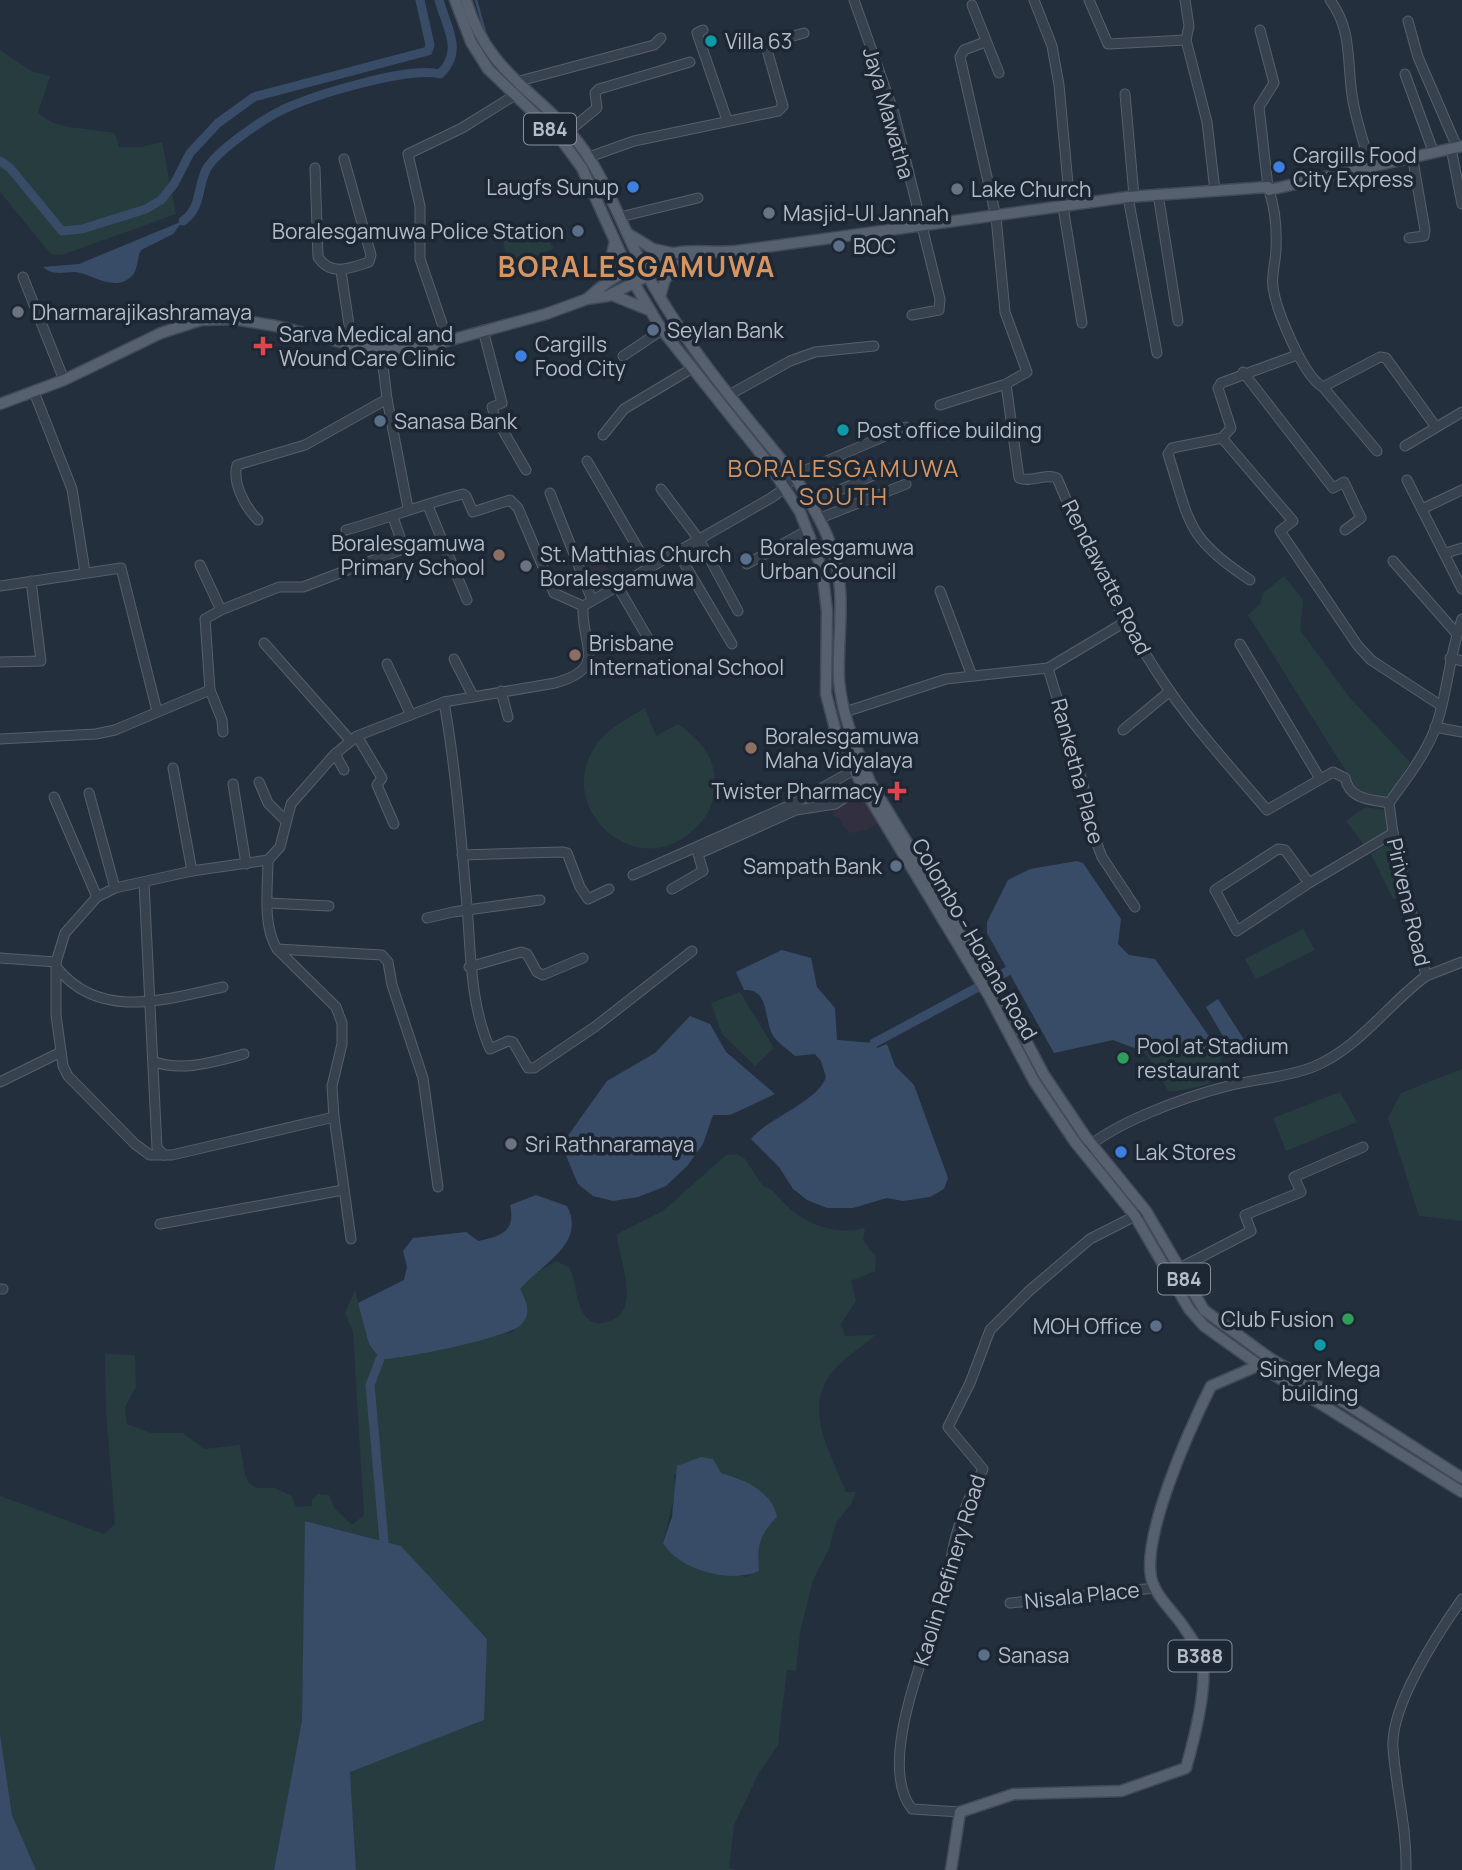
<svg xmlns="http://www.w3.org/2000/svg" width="1462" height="1870" font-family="Manrope,sans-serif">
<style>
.medical{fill:#32303f}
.green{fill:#263c3f;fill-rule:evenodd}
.water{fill:#394c67}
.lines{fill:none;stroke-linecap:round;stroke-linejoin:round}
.stream{stroke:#394c67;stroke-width:2.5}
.canal{stroke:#394c67;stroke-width:9}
.minor-casing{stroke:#565f6c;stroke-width:11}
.major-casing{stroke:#414a57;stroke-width:13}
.minor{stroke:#38414e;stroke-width:9}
.major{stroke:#56606e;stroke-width:10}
.culture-dot{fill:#0f9aa8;stroke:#1d2633;stroke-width:2.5}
.shop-dot{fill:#3f7fe0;stroke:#1d2633;stroke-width:2.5}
.worship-dot{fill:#6b7280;stroke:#1d2633;stroke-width:2.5}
.service-dot{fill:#5c6f8a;stroke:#1d2633;stroke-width:2.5}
.health-dot{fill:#e0444e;stroke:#1d2633;stroke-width:2.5}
.education-dot{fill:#8d6e63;stroke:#1d2633;stroke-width:2.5}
.leisure-dot{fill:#2e9e5b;stroke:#1d2633;stroke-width:2.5}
.labels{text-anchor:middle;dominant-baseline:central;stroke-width:7;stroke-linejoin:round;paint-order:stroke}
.shield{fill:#1d2633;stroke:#878f9c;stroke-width:2}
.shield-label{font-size:19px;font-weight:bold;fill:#b4bcc9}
.poi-label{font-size:21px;fill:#b4bcc9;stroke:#1d2633;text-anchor:start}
.street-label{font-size:21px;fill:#b4bcc9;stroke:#1d2633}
.quarter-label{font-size:24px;letter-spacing:2px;fill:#d59563;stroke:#1d2633}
.district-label{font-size:28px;font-weight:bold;letter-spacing:2px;fill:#d59563;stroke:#1d2633}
</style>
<rect width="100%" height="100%" fill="#242f3e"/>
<g class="medical">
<polygon points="597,550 618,587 592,600 577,559"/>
<polygon points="868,785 891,816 866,830 851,833 843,826 839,817 835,818 829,805"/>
</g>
<g class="green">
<polygon points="0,50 31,71 50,76 38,113 51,122 69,127 115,133 119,147 141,147 162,142 176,214 62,255 51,254 0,192"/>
<polygon points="548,229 547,239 554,248 514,267 505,253 503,237"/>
<polygon points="1284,576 1303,600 1300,630 1350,698 1410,762 1387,800 1366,796 1356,787 1248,615 1260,604 1263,593"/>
<path d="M645,708L656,736L678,724C702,741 718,760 714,790C713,808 705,820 692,831C632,886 547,800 601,739C612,726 631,717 645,708Z"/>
<polygon points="1365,807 1385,810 1388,830 1365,846 1346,821"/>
<polygon points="1389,842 1403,896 1393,899 1371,854"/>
<polygon points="1303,929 1315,950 1256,979 1245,959"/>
<polygon points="740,992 774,1048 755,1066 722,1034 711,1003"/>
<path d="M1218,1049L1225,1072C1212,1087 1188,1089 1169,1092L1145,1052Z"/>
<polygon points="1462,1069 1462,1221 1419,1216 1388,1118 1401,1093"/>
<polygon points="1340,1092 1357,1122 1286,1151 1273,1118"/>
<path d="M737,1154L745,1159L763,1186C774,1189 776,1195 784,1203C803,1224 837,1236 865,1228L863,1240L876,1257L875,1271L851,1281L856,1301L841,1324L845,1336L875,1335C862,1347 845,1357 834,1370C801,1408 831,1453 846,1492H856L851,1504L836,1523L829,1549L813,1580L800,1632L796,1671L787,1670L778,1745L759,1773L734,1825L729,1868L736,1870H356L350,1771L484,1720L401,1546L306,1521L302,1720L274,1870H36L12,1815L0,1734V1496L104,1534L115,1524L106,1412L105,1354L135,1355L136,1387L125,1407L127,1424L151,1433H183L204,1449L240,1445L245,1475L249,1483L257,1488H275L292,1496L296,1507L312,1506V1499L318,1494L329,1495L334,1508L352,1525L364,1515L353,1332L345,1313L355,1290L369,1344L380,1359L514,1332L526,1300L519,1289L531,1276L556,1261L569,1267C578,1284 574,1304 587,1318C593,1324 599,1324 607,1322C644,1313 618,1258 617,1234L663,1211L726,1155ZM721,1473L738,1478L767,1496C765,1523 757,1544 758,1571L745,1577L663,1543L676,1490L674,1475Z"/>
</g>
<g class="water">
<path d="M183,221L173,234L141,250C137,257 138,270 132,276C114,293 93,274 75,272C63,272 53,276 43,267L79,264Z"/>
<polygon points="1077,861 1083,863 1121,919 1118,944 1129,955 1155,959 1218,1049 1145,1052 1113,1040 1054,1053 987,933 987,922 1008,880 1030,869"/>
<path d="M782,950L811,958L817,987L835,1008L837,1040L874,1043L877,1048L887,1044L895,1066L914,1085L948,1178L944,1189L930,1197L903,1201L887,1198L853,1208H827L807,1200L793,1189L779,1167L751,1139C769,1117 818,1102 826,1077L821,1061L815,1054L795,1056C789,1050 779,1044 774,1037C763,1022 771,988 744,990L736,972Z"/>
<polygon points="1218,999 1252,1052 1250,1054 1234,1055 1206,1007"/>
<polygon points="690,1016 710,1024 726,1052 775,1094 730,1115 713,1115 703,1144 688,1165 666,1186 638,1197 613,1201 593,1196 578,1184 564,1151 567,1137 607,1081 655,1053"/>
<path d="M536,1195L567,1206C587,1244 540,1265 520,1289C526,1300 532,1313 522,1324C512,1337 399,1360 380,1359L369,1344L358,1303L404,1280L407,1267L403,1251L413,1238L466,1232L478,1241C501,1236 516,1232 510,1205Z"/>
<path d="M701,1457L713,1459L721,1473C744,1479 772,1491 777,1517C759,1535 757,1546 759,1571C730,1584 679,1570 663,1543L672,1517L677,1466Z"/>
<polygon points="305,1521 401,1546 487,1639 484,1720 350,1772 356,1870 274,1870 302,1720"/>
<polygon points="0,1734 12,1815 36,1870 0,1870"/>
</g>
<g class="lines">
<polyline class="stream" points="476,0 485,32"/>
<g class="canal">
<polyline points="0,161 10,168 62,231 82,229 146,209 161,200 174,184 190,153 218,123 254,97 428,51 430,45 420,0"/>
<path d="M183,221C202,208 197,186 207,168C219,149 263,119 284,109C315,95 408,66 440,74C464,51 447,29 439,0"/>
<polyline points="874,1043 1008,971"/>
<polyline points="380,1359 370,1385 384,1541"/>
</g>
<defs>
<g id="minor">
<polyline points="854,0 894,113 940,299 939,310 912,315"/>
<polyline points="1034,0 1052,46 1059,85 1070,206"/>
<polyline points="1089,0 1108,44 1186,40"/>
<polyline points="1185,0 1189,26 1186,40 1207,122 1215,191"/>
<path d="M1330,0C1352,29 1347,61 1352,95C1355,118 1364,142 1370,165"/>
<polyline points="972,5 999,73"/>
<polyline points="1408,21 1418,57 1457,147"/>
<polyline points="703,30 697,33 727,120"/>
<polyline points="1260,30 1274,83 1259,107 1268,187"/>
<path d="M985,42L964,50L960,57L996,217L1005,312L1027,372L1006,384L1019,478C1032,483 1045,473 1057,478C1088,552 1123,624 1169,690C1198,732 1234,771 1267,810L1333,772L1345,778C1350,800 1370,799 1389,803"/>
<polyline points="1405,74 1433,151"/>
<polyline points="516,82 654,45 661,38"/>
<polyline points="1125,94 1134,196"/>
<polyline points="564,135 597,108 595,93 599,89 690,62"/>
<polyline points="1451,148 1462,204"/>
<polyline points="589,157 634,141 778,111 783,106 767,50 768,43 804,33"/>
<path d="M315,168L318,257C331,277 350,268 369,262L371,255L344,159"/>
<path d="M1269,190C1275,209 1277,230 1276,249C1276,261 1271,275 1273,287C1276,310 1303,376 1323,387L1377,451"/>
<polyline points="1158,194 1178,321"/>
<polyline points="1128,197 1157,353"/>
<polyline points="1063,207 1082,323"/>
<polyline points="620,217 698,198"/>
<polyline points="1409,238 1424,236 1425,230 1412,155"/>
<polyline points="341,271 352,345"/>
<polyline points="23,277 64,380"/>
<polyline points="483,330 502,403 492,407 495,417 526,470"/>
<polyline points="448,341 420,259 420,206 408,154 462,128 515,95"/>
<polyline points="381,349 387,399 408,508"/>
<polyline points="623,356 662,330"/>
<polyline points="1243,372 1333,488 1344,482 1361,518 1345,530"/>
<polyline points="1323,387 1380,357 1386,358 1436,427"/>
<polyline points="34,392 72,489 85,572"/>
<polyline points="729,395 790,361 815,352 874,346"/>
<polyline points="940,405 1006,384"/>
<polyline points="603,435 624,409 691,369"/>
<polyline points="1222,438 1293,521 1280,531 1358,646 1371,660 1440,705"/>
<polyline points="1405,446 1462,412"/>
<polyline points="587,461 650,569"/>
<polyline points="1407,480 1462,589"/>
<polyline points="661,489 700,541 738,611"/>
<polyline points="550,493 592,600"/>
<polyline points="810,503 890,468"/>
<polyline points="428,506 467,600"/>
<polyline points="1422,509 1462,490"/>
<polyline points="818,519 906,484"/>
<path d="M258,520C245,507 232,483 237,465L305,445L387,399"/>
<path d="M346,530C386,519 423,504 463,494L466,496L473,512L510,500L518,508L554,593L583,606"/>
<polyline points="678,553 732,644"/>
<polyline points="1446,553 1462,548"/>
<polyline points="1393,561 1457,634"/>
<polyline points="747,564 808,530"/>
<polyline points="200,565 221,610 205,619 210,690 222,720 223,732"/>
<path d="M1250,580C1186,538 1190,523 1168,454L1172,448L1222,438L1231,428L1218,388L1221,383L1297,355"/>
<polyline points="0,586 121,568 157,711"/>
<polyline points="618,587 649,640"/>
<polyline points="940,591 972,676"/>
<polyline points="221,610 279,587 303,587 400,550 403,546 393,517"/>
<polyline points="264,643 350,740"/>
<polyline points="1240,644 1319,777"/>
<polyline points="1450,658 1462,661"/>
<polyline points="454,659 473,696"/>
<polyline points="0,662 41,661 31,581"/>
<polyline points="387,664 410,713"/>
<polyline points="1048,668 1084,788 1090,826 1102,857 1135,907"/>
<polyline points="501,691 508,717"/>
<path d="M444,702C456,770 461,837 467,906C471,954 470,1004 490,1049L508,1041L513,1042L528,1068H534L596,1026L692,951"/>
<polyline points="845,712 946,679 1048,668 1125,622"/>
<polyline points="1435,727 1462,732"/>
<polyline points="1123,730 1170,691"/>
<polyline points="357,736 382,778 377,785 394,824"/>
<polyline points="0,739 96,734 115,730 210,690"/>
<polyline points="335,754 344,770"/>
<polyline points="173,768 192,871"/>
<polyline points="259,782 268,803 286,821"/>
<polyline points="233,784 246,864"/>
<polyline points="89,793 115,888"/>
<polyline points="54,797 97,897"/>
<polyline points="462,855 562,852 567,853 580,887 588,899 609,889"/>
<path d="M268,860C268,888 262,924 277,949L382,955L388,962L392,985L423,1078L438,1187"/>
<polyline points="633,875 793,804 854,770"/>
<polyline points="144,883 157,1148 164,1155 172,1155 334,1117 351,1239"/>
<polyline points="1309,883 1237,931 1215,890 1278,849 1285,850 1309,883 1393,833"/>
<polyline points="672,889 703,871 698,854 796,810 835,804 863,786"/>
<polyline points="268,903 329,906"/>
<polyline points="427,918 453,912 540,900"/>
<polyline points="277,949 336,1007 342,1023 342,1044 332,1086 334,1117"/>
<polyline points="0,958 56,962"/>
<polyline points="469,967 521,952 527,954 537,972 543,975 583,958"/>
<path d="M58,969C101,1021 167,999 223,987"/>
<polyline points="1426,976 1462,962"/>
<path d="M155,1062C184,1072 216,1061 244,1054"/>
<polyline points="0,1082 61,1052"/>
<path d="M1083,1152C1110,1124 1185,1097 1224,1087C1252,1079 1285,1078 1313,1067C1359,1048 1387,1005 1426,976L1393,833L1389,803C1406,779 1424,757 1435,729C1448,694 1449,654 1462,619"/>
<path d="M164,1155H150L135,1144L68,1076L63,1066L56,1015V962L65,933L97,897L115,888L192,871L268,860L280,847L291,804L335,754L357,736L444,702L555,683C609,668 581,646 583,606L771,498L785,488L794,475L906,427"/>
<polyline points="160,1224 343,1190"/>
<polyline points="1178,1269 1251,1231 1245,1215 1301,1192 1294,1177 1363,1147"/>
<polyline points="0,1289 3,1289"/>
<polyline points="1010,1603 1155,1588"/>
<path d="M960,1812L912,1809C874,1762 932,1637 947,1587C951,1573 950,1558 954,1544C960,1517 971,1494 983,1469L948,1427L970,1383L990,1330L1029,1291L1090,1239L1141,1213"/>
<path d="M1406,1870C1407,1828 1396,1789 1393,1748C1390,1706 1438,1633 1462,1599"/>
</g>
<g id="major">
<polyline points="455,0 471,42 488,69 560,138 582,168 634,283 662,330 769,464 800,512 822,569 827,611 826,694 837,736 864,789 989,996 1034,1081 1075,1142 1135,1216 1189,1309 1204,1326 1260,1366 1462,1492"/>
<path d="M466,0C489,81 550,95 589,158C615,198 629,245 654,287C693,355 745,415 794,475C808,499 825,525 833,552C847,595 837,636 839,680C842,717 857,749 870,782L1012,1014L1044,1075L1085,1136L1146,1211L1204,1310L1271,1359L1328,1392L1462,1478"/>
<polyline points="627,233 653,249 672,253"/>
<polyline points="606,283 614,245"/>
<polyline points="612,295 649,310"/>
<polyline points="660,297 665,279 676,267"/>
<path d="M587,299C611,276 648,256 681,252C699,250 718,253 737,251L1128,197L1268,187L1269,190L1462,146"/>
<polyline points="0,404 64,380 161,333 201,320 233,319 276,326 352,345 402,350 425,347 546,314 587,299 608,296 647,276 706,256"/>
<path d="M951,1870L960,1812L1014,1794L1121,1791L1186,1768C1194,1740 1206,1692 1203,1663C1202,1652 1189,1635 1183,1626C1173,1611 1155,1596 1151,1577C1143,1532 1190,1428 1211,1386L1264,1363"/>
</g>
</defs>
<use href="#minor" class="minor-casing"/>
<use href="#major" class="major-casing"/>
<use href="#minor" class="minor"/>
<use href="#major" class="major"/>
</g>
<g class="culture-dot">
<circle cx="711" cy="41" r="7"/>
<circle cx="843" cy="430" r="7"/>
<circle cx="1320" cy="1345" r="7"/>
</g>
<g class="shop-dot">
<circle cx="1279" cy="167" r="7"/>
<circle cx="633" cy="187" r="7"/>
<circle cx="521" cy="356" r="7"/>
<circle cx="1121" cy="1152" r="7"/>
</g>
<g class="worship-dot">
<circle cx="957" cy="189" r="7"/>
<circle cx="769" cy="213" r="7"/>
<circle cx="18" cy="312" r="7"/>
<circle cx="526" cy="566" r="7"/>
<circle cx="511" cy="1144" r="7"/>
</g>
<g class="service-dot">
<circle cx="578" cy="231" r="7"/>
<circle cx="839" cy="246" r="7"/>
<circle cx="653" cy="330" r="7"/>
<circle cx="380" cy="421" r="7"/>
<circle cx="746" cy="559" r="7"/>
<circle cx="896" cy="866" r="7"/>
<circle cx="1156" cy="1326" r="7"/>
<circle cx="984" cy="1655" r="7"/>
</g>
<g class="health-dot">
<path d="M259.5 335.5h7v7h7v7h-7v7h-7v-7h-7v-7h7z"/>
<path d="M893.5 780.5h7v7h7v7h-7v7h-7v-7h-7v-7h7z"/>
</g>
<g class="education-dot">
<circle cx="499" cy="555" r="7"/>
<circle cx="575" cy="655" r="7"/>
<circle cx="751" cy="748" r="7"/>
</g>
<g class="leisure-dot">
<circle cx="1123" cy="1058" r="7"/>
<circle cx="1348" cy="1319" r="7"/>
</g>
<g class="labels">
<g class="shield">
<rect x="524" y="113.5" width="52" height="31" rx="5"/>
<rect x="1158" y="1263.5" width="52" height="31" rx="5"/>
<rect x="1168.5" y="1640.5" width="63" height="31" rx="5"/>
</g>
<g class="shield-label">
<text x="550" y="129">B84</text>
<text x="1184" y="1279">B84</text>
<text x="1200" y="1656">B388</text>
</g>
<g class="poi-label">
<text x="725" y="41">Villa 63</text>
<text x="1293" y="155">Cargills Food<tspan x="1293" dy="24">City Express</tspan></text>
<text x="619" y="187" text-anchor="end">Laugfs Sunup</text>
<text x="971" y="189">Lake Church</text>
<text x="783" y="213">Masjid-Ul Jannah</text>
<text x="564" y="231" text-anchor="end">Boralesgamuwa Police Station</text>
<text x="853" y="246">BOC</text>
<text x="32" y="312">Dharmarajikashramaya</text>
<text x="667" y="330">Seylan Bank</text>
<text x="279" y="334">Sarva Medical and<tspan x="279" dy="24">Wound Care Clinic</tspan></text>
<text x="535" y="344">Cargills<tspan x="535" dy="24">Food City</tspan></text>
<text x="394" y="421">Sanasa Bank</text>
<text x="857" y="430">Post office building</text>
<text x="485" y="543" text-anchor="end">Boralesgamuwa<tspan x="485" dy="24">Primary School</tspan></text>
<text x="760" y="547">Boralesgamuwa<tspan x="760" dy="24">Urban Council</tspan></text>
<text x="540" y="554">St. Matthias Church<tspan x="540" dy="24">Boralesgamuwa</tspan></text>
<text x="589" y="643">Brisbane<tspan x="589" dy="24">International School</tspan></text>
<text x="765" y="736">Boralesgamuwa<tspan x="765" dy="24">Maha Vidyalaya</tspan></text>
<text x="883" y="791" text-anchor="end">Twister Pharmacy</text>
<text x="882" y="866" text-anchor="end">Sampath Bank</text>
<text x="1137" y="1046">Pool at Stadium<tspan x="1137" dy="24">restaurant</tspan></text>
<text x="525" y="1144">Sri Rathnaramaya</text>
<text x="1135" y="1152">Lak Stores</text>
<text x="1334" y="1319" text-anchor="end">Club Fusion</text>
<text x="1142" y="1326" text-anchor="end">MOH Office</text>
<text x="1320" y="1369" text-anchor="middle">Singer Mega<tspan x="1320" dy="24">building</tspan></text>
<text x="998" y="1655">Sanasa</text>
</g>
<g class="street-label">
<text transform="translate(889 113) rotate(74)">Jaya Mawatha</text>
<text transform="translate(1107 577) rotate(63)">Rendawatte Road</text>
<text transform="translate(1078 771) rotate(75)">Ranketha Place</text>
<text transform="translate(1409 902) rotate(77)">Pirivena Road</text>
<text transform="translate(975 939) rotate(60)">Colombo - Horana Road</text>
<text transform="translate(949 1570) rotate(-73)">Kaolin Refinery Road</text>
<text transform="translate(1082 1595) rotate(-6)">Nisala Place</text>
</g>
<g class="quarter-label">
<text x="844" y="467">BORALESGAMUWA<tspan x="844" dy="28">SOUTH</tspan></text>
</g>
<g class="district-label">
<text x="637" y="266">BORALESGAMUWA</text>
</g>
</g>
</svg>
